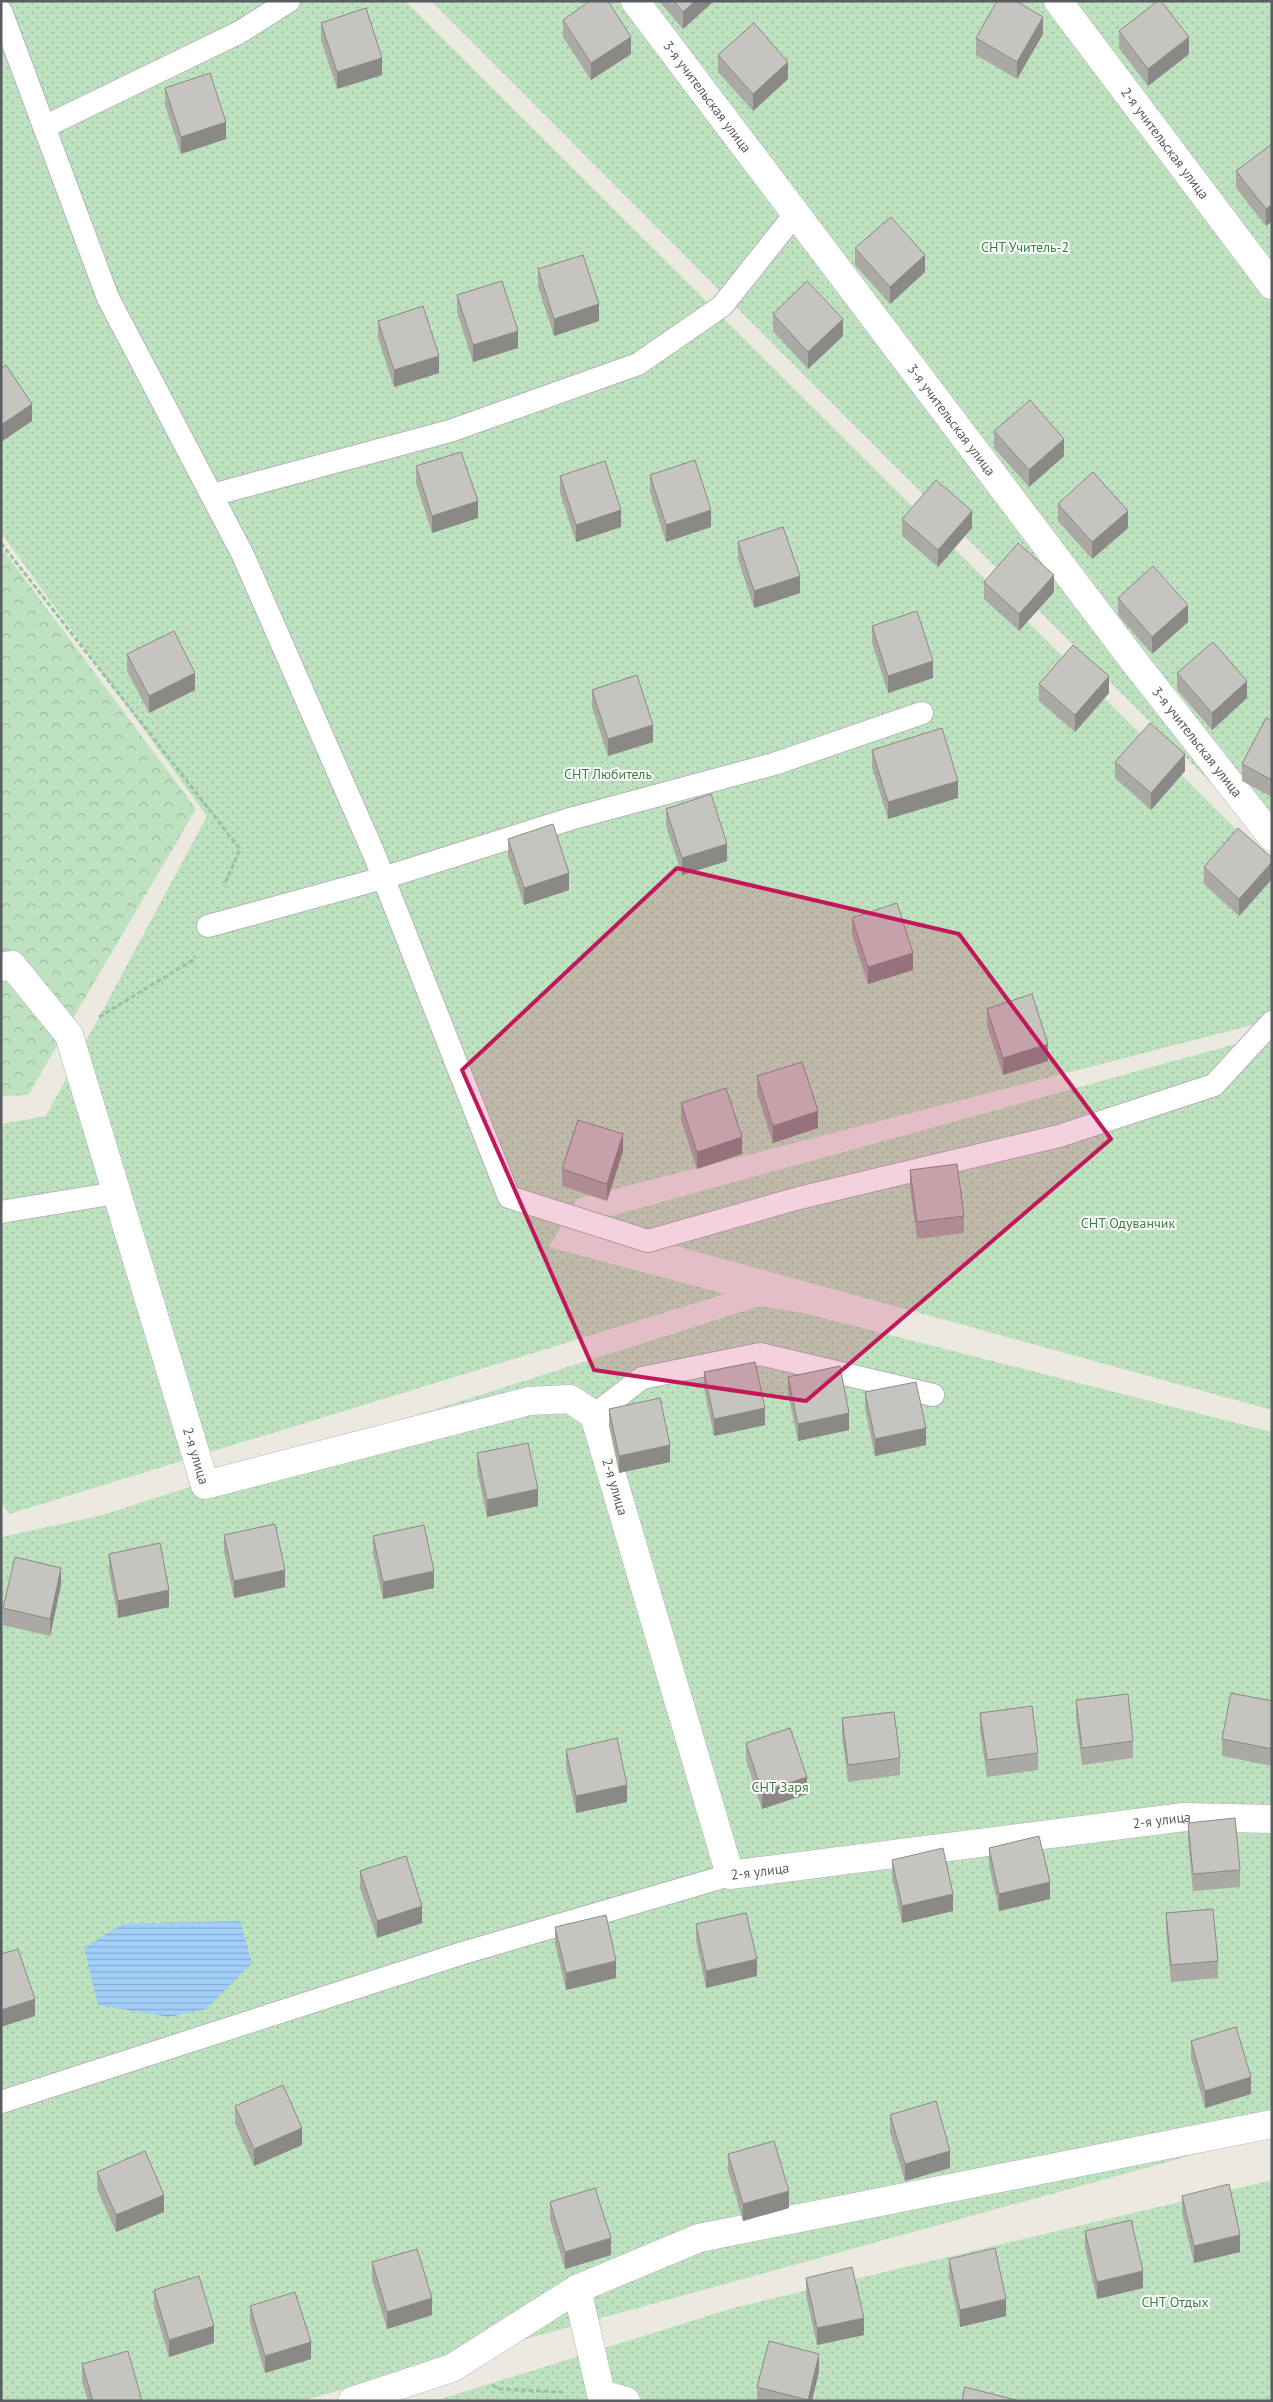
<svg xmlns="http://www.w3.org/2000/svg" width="1273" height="2402" font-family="'PT Sans',sans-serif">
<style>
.grass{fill:url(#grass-dots)}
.forest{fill:url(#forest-crowns)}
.water{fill:url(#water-rules)}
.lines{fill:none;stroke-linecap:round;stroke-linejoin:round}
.service-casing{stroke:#b3b6ba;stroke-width:24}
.minor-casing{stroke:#b3b6ba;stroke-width:29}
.path{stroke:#98c2a6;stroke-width:3;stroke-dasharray:5 2.5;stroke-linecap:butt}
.service{stroke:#fff;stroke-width:22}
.minor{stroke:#fff;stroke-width:28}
.wall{fill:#aaa9a3}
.shaded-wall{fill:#8b8985}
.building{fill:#c6c4be;stroke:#8b8985}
.marked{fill:#c2185b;fill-opacity:0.2;stroke:#c2185b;stroke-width:4;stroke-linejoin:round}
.labels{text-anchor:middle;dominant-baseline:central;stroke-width:4;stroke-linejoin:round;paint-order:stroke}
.street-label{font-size:14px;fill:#595c60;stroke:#fff}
.park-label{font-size:14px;fill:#39803f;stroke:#fff}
</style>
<defs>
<pattern id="grass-dots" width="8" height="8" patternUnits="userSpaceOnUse" patternTransform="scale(1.25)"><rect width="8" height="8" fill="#bee2bf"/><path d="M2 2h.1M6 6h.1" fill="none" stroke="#9dba9f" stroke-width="1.8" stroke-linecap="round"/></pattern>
<pattern id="forest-crowns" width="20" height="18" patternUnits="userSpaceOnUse" patternTransform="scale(1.25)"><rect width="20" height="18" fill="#bee2bf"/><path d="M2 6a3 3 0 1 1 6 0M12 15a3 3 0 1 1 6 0" fill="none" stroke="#9dba9f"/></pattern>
<pattern id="water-rules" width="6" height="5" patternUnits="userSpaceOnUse" patternTransform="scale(1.25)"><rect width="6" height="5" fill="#a2cff9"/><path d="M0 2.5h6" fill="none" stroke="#87abcd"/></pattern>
</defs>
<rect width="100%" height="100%" fill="#ebe9e0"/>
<g class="grass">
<polygon points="1,1 405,1 1272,865 1272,1020 577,1199 549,1247 725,1294 9,1514 1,1501 1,1124 46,1116 207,816 1,533"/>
<polygon points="431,1 1272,1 1272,844"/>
<polygon points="1272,1034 1272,1410 589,1222"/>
<polygon points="760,1306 803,1313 1272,1432 1272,2133 301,2401 1,2401 1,1537 99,1516"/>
<polygon points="1272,2180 1272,2401 435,2401 733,2308"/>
</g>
<polygon class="forest" points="1,547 196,809 28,1095 1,1096"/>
<polygon class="water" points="240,1921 252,1963 206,2009 169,2017 98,2005 84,1948 122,1924"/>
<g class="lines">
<defs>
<g id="service">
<polyline points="1,11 108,298 243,555 374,854 509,1197 648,1241 799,1198 1059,1136 1214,1085 1272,1022"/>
<polyline points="44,127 240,32 289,1"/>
<polyline points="212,495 450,431 638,364 722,306 796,213"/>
<polyline points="208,926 383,878 570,819 774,764 922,713"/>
<polyline points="1,1212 116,1193"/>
<polyline points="594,1415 642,1378 760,1354 933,1395"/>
<polyline points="1,2102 463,1953 730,1875"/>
</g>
<g id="minor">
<path id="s1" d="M635,1L1133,660L1272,837"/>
<path id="s2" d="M1058,1L1272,285"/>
<path id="s3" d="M1,967L12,965L69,1035L205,1485L529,1401L570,1399L594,1415L730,1875L1184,1817L1272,1819"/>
<polyline points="577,2289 601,2394 626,2401"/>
<polyline points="352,2401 452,2368 577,2289 699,2238 1272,2124"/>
</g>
</defs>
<use href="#service" class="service-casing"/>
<use href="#minor" class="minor-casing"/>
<g class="path">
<polyline points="1,543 240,849 224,886"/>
<polyline points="99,1017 193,960 195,956"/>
<polyline points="492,2385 500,2389 563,2392"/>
</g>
<use href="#service" class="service"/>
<use href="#minor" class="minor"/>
</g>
<g class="wall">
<polygon points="659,1 714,1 683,29"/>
<polygon points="563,20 631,54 591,80 563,37"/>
<polygon points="321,23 382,75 337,89 321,40"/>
<polygon points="1119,31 1189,54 1148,86 1119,48"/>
<polygon points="1043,34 1017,79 976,55 976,38"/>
<polygon points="718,55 788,79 753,111 718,72"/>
<polygon points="165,88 226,139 181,154 165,105"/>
<polygon points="1272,144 1272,221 1266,226 1236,188 1236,171"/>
<polygon points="855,248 925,272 890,304 855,265"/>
<polygon points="538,269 599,321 554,336 538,286"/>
<polygon points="457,295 518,348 473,362 457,312"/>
<polygon points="773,314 843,336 808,369 773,331"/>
<polygon points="378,321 439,373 394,387 378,338"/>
<polygon points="994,431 1064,456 1029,487 994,448"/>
<polygon points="416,466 478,518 432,533 416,483"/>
<polygon points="650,475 711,527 666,542 650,492"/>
<polygon points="560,476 621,527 576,542 560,493"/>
<polygon points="1058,504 1128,528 1092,559 1058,521"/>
<polygon points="902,519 972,528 938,567 902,536"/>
<polygon points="738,542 800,593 754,608 738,559"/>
<polygon points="984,582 1054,592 1019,631 984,599"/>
<polygon points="1118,598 1188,622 1152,654 1118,615"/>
<polygon points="872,626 933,678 888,693 872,643"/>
<polygon points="127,654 195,690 149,713 127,671"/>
<polygon points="1177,673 1247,698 1212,730 1177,690"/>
<polygon points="1039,684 1109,693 1075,732 1039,701"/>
<polygon points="592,690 653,742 608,756 592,707"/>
<polygon points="1272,721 1272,797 1242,781 1242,764"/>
<polygon points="872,750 958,798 888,819 872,767"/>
<polygon points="1115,762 1185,771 1151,810 1115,778"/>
<polygon points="666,809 727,861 682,875 666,826"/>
<polygon points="508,839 569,890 524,905 508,856"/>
<polygon points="1272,858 1272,879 1239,916 1204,884 1204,867"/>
<polygon points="852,918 913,970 868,984 852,935"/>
<polygon points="987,1009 1048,1061 1003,1075 987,1026"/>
<polygon points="757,1076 818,1128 773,1143 757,1093"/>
<polygon points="681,1103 742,1154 697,1169 681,1120"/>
<polygon points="623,1151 607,1201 562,1186 562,1169"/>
<polygon points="910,1170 964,1216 964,1233 917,1239 910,1187"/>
<polygon points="704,1372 765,1425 714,1436 704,1389"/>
<polygon points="788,1377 849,1430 798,1441 788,1394"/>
<polygon points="865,1392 926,1445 875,1456 865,1409"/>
<polygon points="609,1409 670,1462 619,1473 609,1426"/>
<polygon points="477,1453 538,1506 487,1517 477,1470"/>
<polygon points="224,1535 285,1587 234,1598 224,1552"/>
<polygon points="373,1536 434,1588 383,1599 373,1553"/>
<polygon points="109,1554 169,1607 118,1618 109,1571"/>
<polygon points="61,1585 50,1636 3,1625 3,1608"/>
<polygon points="1076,1700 1133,1741 1133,1758 1082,1765 1076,1717"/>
<polygon points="1272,1701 1272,1766 1222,1756 1222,1739"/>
<polygon points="980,1713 1038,1753 1038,1770 987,1777 980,1730"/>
<polygon points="842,1718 900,1758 900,1775 848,1782 842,1735"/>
<polygon points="746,1743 807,1794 762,1809 746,1760"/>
<polygon points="566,1750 627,1802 576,1813 566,1767"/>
<polygon points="1188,1823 1240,1870 1240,1887 1193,1891 1188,1840"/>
<polygon points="989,1848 1050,1899 999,1911 989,1865"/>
<polygon points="892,1860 953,1911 902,1923 892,1877"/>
<polygon points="360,1871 422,1923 377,1938 360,1888"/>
<polygon points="1166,1913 1218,1961 1218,1978 1171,1982 1166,1930"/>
<polygon points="696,1924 757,1976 706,1988 696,1941"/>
<polygon points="555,1927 616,1978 566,1990 555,1944"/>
<polygon points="1191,2041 1251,2094 1205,2108 1191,2058"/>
<polygon points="235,2106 302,2145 254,2166 235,2123"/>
<polygon points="890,2115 950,2168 905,2181 890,2132"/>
<polygon points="728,2154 789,2208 743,2221 728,2171"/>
<polygon points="97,2172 164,2212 116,2232 97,2189"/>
<polygon points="1182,2196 1240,2252 1194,2263 1182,2213"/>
<polygon points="550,2202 611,2255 565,2269 550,2219"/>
<polygon points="1085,2231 1143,2288 1097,2299 1085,2248"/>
<polygon points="949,2259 1006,2316 960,2327 949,2276"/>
<polygon points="372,2262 432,2315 387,2329 372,2279"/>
<polygon points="806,2278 864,2335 817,2345 806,2295"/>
<polygon points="154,2290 214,2343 169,2357 154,2307"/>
<polygon points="250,2306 311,2359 265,2373 250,2323"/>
<polygon points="82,2364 142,2401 88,2401 82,2381"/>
<polygon points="819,2371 812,2401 757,2401 757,2387"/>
</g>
<g class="shaded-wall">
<polygon points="695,1 714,1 683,29 683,12"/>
<polygon points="1043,17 1043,34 1017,79 1017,62"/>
<polygon points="631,37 631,54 591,80 591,63"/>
<polygon points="1189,37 1189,54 1148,86 1148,69"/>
<polygon points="382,58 382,75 337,89 337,72"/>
<polygon points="788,62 788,79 753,111 753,94"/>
<polygon points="226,122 226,139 181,154 181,137"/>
<polygon points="1272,204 1272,221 1266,226 1266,209"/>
<polygon points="925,255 925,272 890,304 890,287"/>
<polygon points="599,304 599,321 554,336 554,319"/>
<polygon points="843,319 843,336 808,369 808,352"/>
<polygon points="518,331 518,348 473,362 473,345"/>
<polygon points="439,356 439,373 394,387 394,370"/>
<polygon points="32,404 32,421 1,442 1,425"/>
<polygon points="1064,439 1064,456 1029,487 1029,470"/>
<polygon points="478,501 478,518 432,533 432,516"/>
<polygon points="621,510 621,527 576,542 576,525"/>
<polygon points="711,510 711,527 666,542 666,525"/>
<polygon points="972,511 972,528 938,567 938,550"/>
<polygon points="1128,511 1128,528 1092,559 1092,542"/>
<polygon points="1054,575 1054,592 1019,631 1019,614"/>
<polygon points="800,576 800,593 754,608 754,591"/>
<polygon points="1188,605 1188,622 1152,654 1152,637"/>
<polygon points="933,661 933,678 888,693 888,676"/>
<polygon points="195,673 195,690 149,713 149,696"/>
<polygon points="1109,676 1109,693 1075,732 1075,715"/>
<polygon points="1247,681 1247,698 1212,730 1212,713"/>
<polygon points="653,725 653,742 608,756 608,739"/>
<polygon points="1185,754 1185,771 1151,810 1151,793"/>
<polygon points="958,781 958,798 888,819 888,802"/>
<polygon points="727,844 727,861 682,875 682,858"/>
<polygon points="1272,862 1272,879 1239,916 1239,899"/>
<polygon points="569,873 569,890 524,905 524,888"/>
<polygon points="913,953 913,970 868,984 868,967"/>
<polygon points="1048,1044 1048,1061 1003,1075 1003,1058"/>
<polygon points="818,1111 818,1128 773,1143 773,1126"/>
<polygon points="623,1134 623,1151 607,1201 607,1184"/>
<polygon points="742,1137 742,1154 697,1169 697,1152"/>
<polygon points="765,1408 765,1425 714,1436 714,1419"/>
<polygon points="849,1413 849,1430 798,1441 798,1424"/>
<polygon points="926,1428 926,1445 875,1456 875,1439"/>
<polygon points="670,1445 670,1462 619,1473 619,1456"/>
<polygon points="538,1489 538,1506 487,1517 487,1500"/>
<polygon points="61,1568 61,1585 50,1636 50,1619"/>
<polygon points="285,1570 285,1587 234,1598 234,1581"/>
<polygon points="434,1571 434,1588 383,1599 383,1582"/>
<polygon points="169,1590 169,1607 118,1618 118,1601"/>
<polygon points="807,1777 807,1794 762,1809 762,1792"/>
<polygon points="627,1785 627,1802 576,1813 576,1796"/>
<polygon points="1050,1882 1050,1899 999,1911 999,1894"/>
<polygon points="953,1894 953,1911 902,1923 902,1906"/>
<polygon points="422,1906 422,1923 377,1938 377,1921"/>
<polygon points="757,1959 757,1976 706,1988 706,1971"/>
<polygon points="616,1961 616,1978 566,1990 566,1973"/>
<polygon points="35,1999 35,2016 1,2027 1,2010"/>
<polygon points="1251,2077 1251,2094 1205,2108 1205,2091"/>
<polygon points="302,2128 302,2145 254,2166 254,2149"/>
<polygon points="950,2151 950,2168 905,2181 905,2164"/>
<polygon points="789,2191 789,2208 743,2221 743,2204"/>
<polygon points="164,2195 164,2212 116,2232 116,2215"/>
<polygon points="1240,2235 1240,2252 1194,2263 1194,2246"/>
<polygon points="611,2238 611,2255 565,2269 565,2252"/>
<polygon points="1143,2271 1143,2288 1097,2299 1097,2282"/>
<polygon points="432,2298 432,2315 387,2329 387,2312"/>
<polygon points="1006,2299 1006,2316 960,2327 960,2310"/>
<polygon points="864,2318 864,2335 817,2345 817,2328"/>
<polygon points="214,2326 214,2343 169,2357 169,2340"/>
<polygon points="311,2342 311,2359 265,2373 265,2356"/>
<polygon points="819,2354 819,2371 812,2401 808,2401"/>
</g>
<g class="building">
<polygon points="590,1 608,1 631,37 591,63 563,20"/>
<polygon points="674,1 695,1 683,12"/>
<polygon points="997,1 1016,1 1043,17 1017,62 976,38"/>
<polygon points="1158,1 1161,1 1189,37 1148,69 1119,31"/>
<polygon points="366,8 382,58 337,72 321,23"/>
<polygon points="754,23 788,62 753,94 718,55"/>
<polygon points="210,73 226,122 181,137 165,88"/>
<polygon points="1272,144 1272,204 1266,209 1236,171"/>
<polygon points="891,217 925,255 890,287 855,248"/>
<polygon points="583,255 599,304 554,319 538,269"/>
<polygon points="502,281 518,331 473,345 457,295"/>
<polygon points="807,281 843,319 808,352 773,314"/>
<polygon points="423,306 439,356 394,370 378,321"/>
<polygon points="6,365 32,404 1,425 1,368"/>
<polygon points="1030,400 1064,439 1029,470 994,431"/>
<polygon points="461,452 478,501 432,516 416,466"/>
<polygon points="695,460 711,510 666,525 650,475"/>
<polygon points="605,461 621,510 576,525 560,476"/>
<polygon points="1093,472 1128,511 1092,542 1058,504"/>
<polygon points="936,480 972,511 938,550 902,519"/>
<polygon points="783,527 800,576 754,591 738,542"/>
<polygon points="1018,543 1054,575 1019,614 984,582"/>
<polygon points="1153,566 1188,605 1152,637 1118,598"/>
<polygon points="917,611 933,661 888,676 872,626"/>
<polygon points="174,631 195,673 149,696 127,654"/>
<polygon points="1213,642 1247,681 1212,713 1177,673"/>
<polygon points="1073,645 1109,676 1075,715 1039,684"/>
<polygon points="637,675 653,725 608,739 592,690"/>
<polygon points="1266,718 1272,721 1272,780 1242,764"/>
<polygon points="1150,723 1185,754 1151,793 1115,762"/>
<polygon points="942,728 958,781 888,802 872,750"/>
<polygon points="711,794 727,844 682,858 666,809"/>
<polygon points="553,824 569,873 524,888 508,839"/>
<polygon points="1238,828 1272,858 1272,862 1239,899 1204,867"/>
<polygon points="897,903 913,953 868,967 852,918"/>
<polygon points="1032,994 1048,1044 1003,1058 987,1009"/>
<polygon points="802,1062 818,1111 773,1126 757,1076"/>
<polygon points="726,1088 742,1137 697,1152 681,1103"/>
<polygon points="578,1120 623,1134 607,1184 562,1169"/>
<polygon points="957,1164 964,1216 917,1222 910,1170"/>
<polygon points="755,1362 765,1408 714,1419 704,1372"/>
<polygon points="840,1366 849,1413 798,1424 788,1377"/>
<polygon points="916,1382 926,1428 875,1439 865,1392"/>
<polygon points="660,1398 670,1445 619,1456 609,1409"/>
<polygon points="528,1443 538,1489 487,1500 477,1453"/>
<polygon points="275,1524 285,1570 234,1581 224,1535"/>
<polygon points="424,1525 434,1571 383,1582 373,1536"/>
<polygon points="160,1543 169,1590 118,1601 109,1554"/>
<polygon points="15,1557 61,1568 50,1619 3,1608"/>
<polygon points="1231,1693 1272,1701 1272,1749 1222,1739"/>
<polygon points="1128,1694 1133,1741 1082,1748 1076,1700"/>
<polygon points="1032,1706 1038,1753 987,1760 980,1713"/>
<polygon points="894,1712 900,1758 848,1765 842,1718"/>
<polygon points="790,1728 807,1777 762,1792 746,1743"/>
<polygon points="617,1738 627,1785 576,1796 566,1750"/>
<polygon points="1235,1818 1240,1870 1193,1874 1188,1823"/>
<polygon points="1039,1836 1050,1882 999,1894 989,1848"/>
<polygon points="943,1848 953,1894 902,1906 892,1860"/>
<polygon points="406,1856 422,1906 377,1921 360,1871"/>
<polygon points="1213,1909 1218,1961 1171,1965 1166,1913"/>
<polygon points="746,1913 757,1959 706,1971 696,1924"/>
<polygon points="606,1915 616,1961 566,1973 555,1927"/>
<polygon points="18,1949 35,1999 1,2010 1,1954"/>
<polygon points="1236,2027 1251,2077 1205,2091 1191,2041"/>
<polygon points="283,2085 302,2128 254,2149 235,2106"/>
<polygon points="936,2101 950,2151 905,2164 890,2115"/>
<polygon points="774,2141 789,2191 743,2204 728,2154"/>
<polygon points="145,2151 164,2195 116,2215 97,2172"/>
<polygon points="1229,2184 1240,2235 1194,2246 1182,2196"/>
<polygon points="595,2188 611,2238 565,2252 550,2202"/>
<polygon points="1131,2220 1143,2271 1097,2282 1085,2231"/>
<polygon points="995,2248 1006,2299 960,2310 949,2259"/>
<polygon points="417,2249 432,2298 387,2312 372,2262"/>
<polygon points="852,2267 864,2318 817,2328 806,2278"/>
<polygon points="199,2276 214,2326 169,2340 154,2290"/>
<polygon points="295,2292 311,2342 265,2356 250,2306"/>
<polygon points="769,2341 819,2354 808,2400 757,2387"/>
<polygon points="128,2351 142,2401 93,2401 82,2364"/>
<polygon points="965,2387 1016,2400 1015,2401 962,2401"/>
</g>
<path class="marked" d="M677,868L959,934L1111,1139L806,1401L594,1370L462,1070Z"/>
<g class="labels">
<g class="street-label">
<text stroke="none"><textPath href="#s1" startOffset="120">3-я учительская улица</textPath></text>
<text stroke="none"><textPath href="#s2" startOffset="178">2-я учительская улица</textPath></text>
<text stroke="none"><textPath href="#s1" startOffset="525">3-я учительская улица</textPath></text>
<text stroke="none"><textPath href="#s1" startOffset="930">3-я учительская улица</textPath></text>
<text stroke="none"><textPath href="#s3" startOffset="541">2-я улица</textPath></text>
<text stroke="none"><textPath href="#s3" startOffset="1051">2-я улица</textPath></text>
<text stroke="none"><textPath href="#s3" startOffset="1891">2-я улица</textPath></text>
<text stroke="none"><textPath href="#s3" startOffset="1486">2-я улица</textPath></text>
</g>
<g class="park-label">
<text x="1025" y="247">СНТ Учитель-2</text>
<text x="608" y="774">СНТ Любитель</text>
<text x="1128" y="1223">СНТ Одуванчик</text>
<text x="780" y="1787">СНТ Заря</text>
<text x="1175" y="2302">СНТ Отдых</text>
</g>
</g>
<rect width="1273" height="2402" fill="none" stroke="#595c60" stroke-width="5"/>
</svg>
